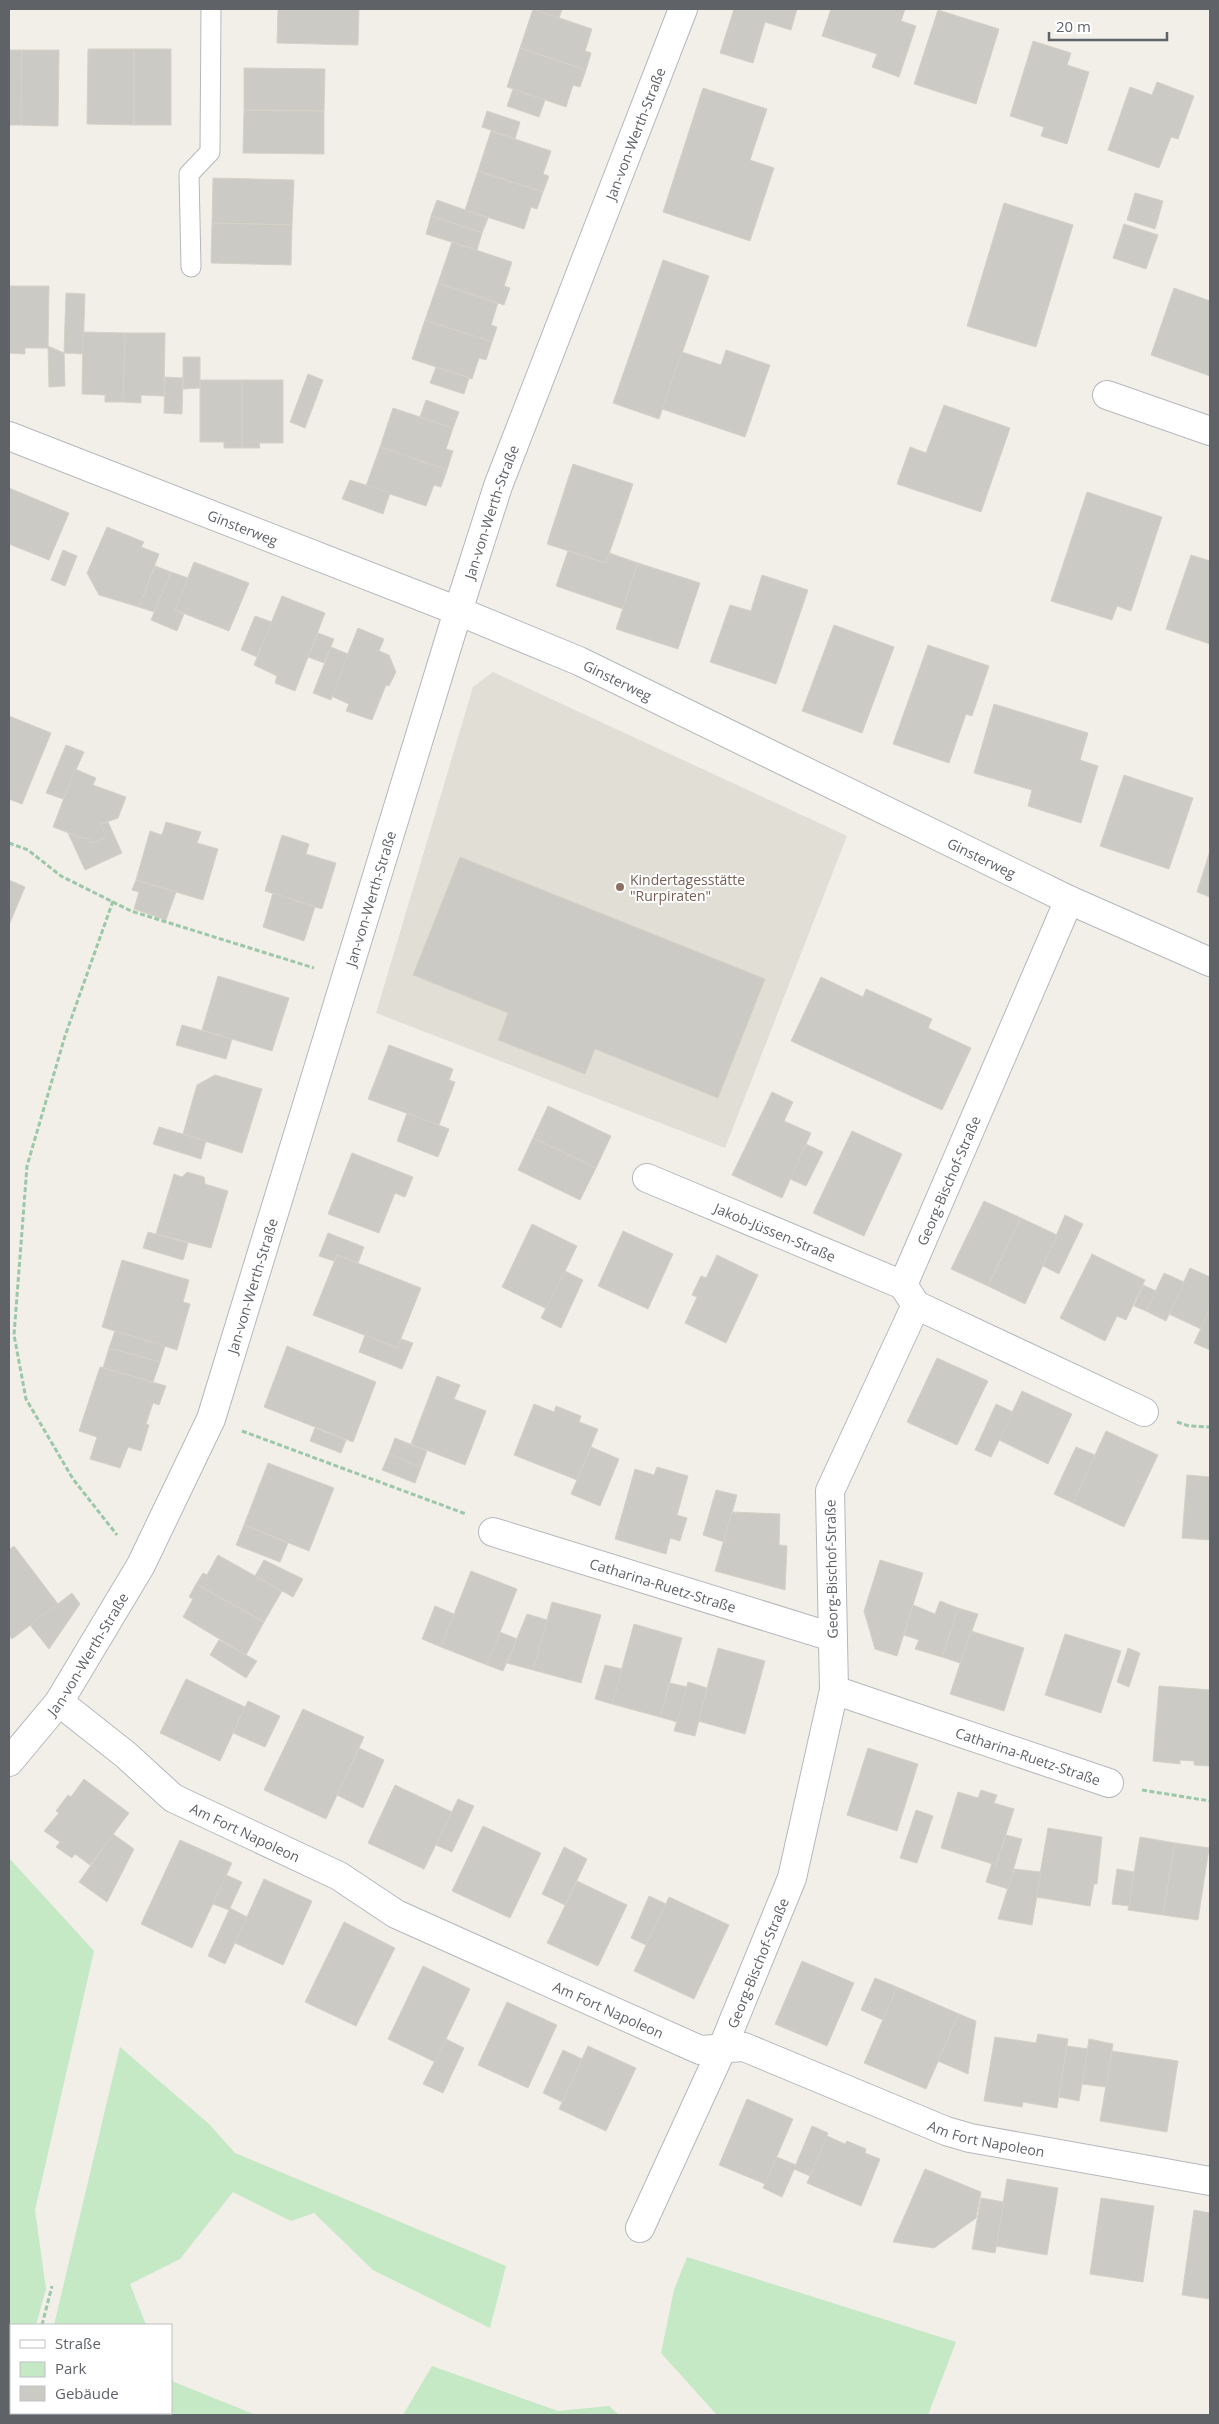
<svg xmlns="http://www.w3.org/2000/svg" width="1219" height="2424" font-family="'Open Sans',sans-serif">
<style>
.education{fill:#e1ded6}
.green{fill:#c5e8c5}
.building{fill:#cccac5;stroke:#d6d1c6}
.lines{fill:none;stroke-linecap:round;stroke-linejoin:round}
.service-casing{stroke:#b5b8bc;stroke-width:21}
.minor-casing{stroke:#b5b8bc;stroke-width:30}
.path{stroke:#9cc7a9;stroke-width:3;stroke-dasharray:5 2.5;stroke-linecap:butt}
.service{stroke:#fff;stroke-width:19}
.minor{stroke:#fff;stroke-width:28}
.education-dot{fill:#8d6e63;stroke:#fff;stroke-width:2}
.labels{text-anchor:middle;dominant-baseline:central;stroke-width:4;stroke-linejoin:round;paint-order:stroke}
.street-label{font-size:14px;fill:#5f6368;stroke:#fff}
.education-label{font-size:14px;fill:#785e54;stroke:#fff;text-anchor:start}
</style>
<rect width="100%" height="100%" fill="#f1efe8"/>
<polygon class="education" points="493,672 847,836 725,1148 376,1013 473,687"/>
<g class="green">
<polygon points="9,1858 94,1951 35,2210 46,2289 36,2325 11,2325 11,2381 9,2379"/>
<polygon points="120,2047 209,2124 235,2153 506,2266 490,2328 373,2270 314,2213 291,2221 233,2192 180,2259 130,2284 146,2325 54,2325"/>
<polygon points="687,2257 956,2342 928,2415 717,2415 661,2353 674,2290"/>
<polygon points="432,2366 558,2411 609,2406 619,2415 403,2415"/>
<polygon points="171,2377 174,2382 256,2415 68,2415 63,2413 171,2413"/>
</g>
<g class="building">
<polygon points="278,9 359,9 358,45 277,43"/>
<polygon points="532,9 562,9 559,18"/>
<polygon points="533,9 592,29 585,51 591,53 586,70 520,48"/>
<polygon points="734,9 797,9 791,30 765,22 753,63 720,53"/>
<polygon points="831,9 905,9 901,21 916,26 899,77 872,67 877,54 822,36"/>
<polygon points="938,10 999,29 976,104 914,84"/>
<polygon points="1033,41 1071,53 1067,65 1089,72 1067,144 1041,136 1044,127 1010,116"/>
<polygon points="520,48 586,70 580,87 573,85 566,107 507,87"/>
<polygon points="88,49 134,49 134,125 87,124"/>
<rect x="134" y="49" width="37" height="76"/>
<polygon points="9,50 22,50 21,125 9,125"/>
<polygon points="22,50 59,50 58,126 21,125"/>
<polygon points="244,68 325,69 324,111 244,110"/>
<polygon points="1157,82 1194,96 1178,139 1171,137 1159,168 1108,150 1130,87 1152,95"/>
<polygon points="703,88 767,109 750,160 774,168 750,241 663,212"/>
<polygon points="513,89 545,100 539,117 507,106"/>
<polygon points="244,110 324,111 324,154 243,153"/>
<polygon points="487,111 520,122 515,139 482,127"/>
<polygon points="491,131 551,151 543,174 549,176 543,192 478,171"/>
<polygon points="478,171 543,192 537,209 531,207 524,229 465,210"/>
<polygon points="213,178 294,180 292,225 212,223"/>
<polygon points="1135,193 1163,201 1155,229 1127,220"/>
<polygon points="437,200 488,218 482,233 431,216"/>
<polygon points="1004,203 1073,225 1036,347 967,326"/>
<polygon points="431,216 482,233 477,250 426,234"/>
<polygon points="212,223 292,225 291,265 211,263"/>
<polygon points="1124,224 1158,235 1146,269 1113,258"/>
<polygon points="452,242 512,262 504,286 510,288 504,305 438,283"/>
<polygon points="663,260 709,276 659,419 613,403"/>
<polygon points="438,283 498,303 491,325 497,327 492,342 425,320"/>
<polygon points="9,286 49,286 48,348 25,348 25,354 9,353"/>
<polygon points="1174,288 1210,301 1210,376 1151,355"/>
<polygon points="66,293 85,294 83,354 64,353"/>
<polygon points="425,320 492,342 486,360 479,358 472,379 412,359"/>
<polygon points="83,332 125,333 123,402 105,402 105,395 82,394"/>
<polygon points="125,333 165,333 164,396 141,395 141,403 123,402"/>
<polygon points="48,346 64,353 65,386 49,387"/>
<polygon points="726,350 770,365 745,437 662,409 682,352 721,365"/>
<polygon points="183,357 200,357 200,388 183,389"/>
<polygon points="436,367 469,378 464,394 430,383"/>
<polygon points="308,374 323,380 305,428 290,422"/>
<polygon points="165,377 183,378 182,414 164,413"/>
<polygon points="200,380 242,380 242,448 224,448 224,442 200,442"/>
<polygon points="242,380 283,380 283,443 259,443 260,448 242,448"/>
<polygon points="426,400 459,412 453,428 420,417"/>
<polygon points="944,405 1010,428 981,512 897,484 910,447 926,453"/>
<polygon points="393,408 453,428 446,449 453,451 447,470 380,447"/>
<polygon points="380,447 447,470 441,487 434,485 426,506 366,486"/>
<polygon points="573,464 633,484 606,563 547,544"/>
<polygon points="350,480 390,493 383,514 342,499"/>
<polygon points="9,488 69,513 49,560 9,544"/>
<polygon points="1087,492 1162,517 1131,611 1117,606 1112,620 1051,601"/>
<polygon points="107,527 144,542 141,547 159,554 139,607 99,595 87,573"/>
<polygon points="63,550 77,556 65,586 51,580"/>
<polygon points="568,551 606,563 609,553 638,563 623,609 556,586"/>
<polygon points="1191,555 1210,561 1210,644 1166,629"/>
<polygon points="194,562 249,583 229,631 175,610"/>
<polygon points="638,563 700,583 678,649 616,629"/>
<polygon points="155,566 171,572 154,612 139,607"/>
<polygon points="171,572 188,578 175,610 184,614 177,631 151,620"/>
<polygon points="762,575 808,590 776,684 710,662 730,605 751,611"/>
<polygon points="282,596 325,613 295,691 275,683 277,676 254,665"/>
<polygon points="255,616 272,622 257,657 241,650"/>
<polygon points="834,625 894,647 862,733 802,711"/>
<polygon points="358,628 384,639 379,651 389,655 396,672 389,686 386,685 372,720 346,711 349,704 331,696"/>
<polygon points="318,633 334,639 324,663 308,657"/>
<polygon points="928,645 989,666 972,716 966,714 949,763 893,744"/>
<polygon points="331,647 348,654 331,700 313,693"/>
<polygon points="994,704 1088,733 1080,760 1098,766 1081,823 1028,806 1032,790 974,773"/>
<polygon points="9,716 51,733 22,804 9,799"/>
<polygon points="66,745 84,752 63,799 46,793"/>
<polygon points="75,769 96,778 93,785 126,797 118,818 101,824 106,837 91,843 90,838 85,839 53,827"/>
<polygon points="1124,775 1193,798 1169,869 1100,846"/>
<polygon points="108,822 122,853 85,870 68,833 85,839 90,838 91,843 106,837 101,824"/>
<polygon points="166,822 201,832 197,843 218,849 203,900 136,880 150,831 162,835"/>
<polygon points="282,835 309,844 306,854 336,863 322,909 265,891"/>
<polygon points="1210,851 1210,897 1197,892"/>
<polygon points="460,857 765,979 718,1098 595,1049 585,1074 498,1040 508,1013 413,975"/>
<polygon points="9,880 25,887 9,925"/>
<polygon points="136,880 176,892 166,920 134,909 139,892 132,890"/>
<polygon points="273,893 315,907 304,941 263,927"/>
<polygon points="218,976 289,998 272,1051 202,1030"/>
<polygon points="821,977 863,997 866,989 932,1019 928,1028 971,1048 942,1110 791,1041"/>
<polygon points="182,1025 232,1039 226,1059 176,1045"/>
<polygon points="389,1045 453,1069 449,1080 455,1082 439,1125 368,1099"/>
<polygon points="215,1075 262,1089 242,1153 183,1134 197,1085"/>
<polygon points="772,1092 793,1102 784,1121 811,1133 782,1198 732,1175"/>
<polygon points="548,1106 611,1136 596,1168 533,1138"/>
<polygon points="407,1113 449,1129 438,1157 397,1141"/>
<polygon points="159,1127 206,1141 201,1159 153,1144"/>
<polygon points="852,1131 902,1154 864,1236 813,1213"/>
<polygon points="533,1138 596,1168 580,1200 518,1170"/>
<polygon points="806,1144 823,1152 806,1186 790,1179"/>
<polygon points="352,1153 413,1177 405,1197 395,1193 379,1233 328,1214"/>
<polygon points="187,1172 204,1177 205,1184 228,1191 211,1248 156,1234 174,1174 182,1177"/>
<polygon points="984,1201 1021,1218 988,1286 951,1269"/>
<polygon points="1065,1215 1083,1224 1059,1274 1043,1266"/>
<polygon points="1021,1218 1057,1235 1025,1304 988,1286"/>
<polygon points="532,1224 577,1246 547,1309 502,1287"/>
<polygon points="623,1231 673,1254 648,1309 598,1286"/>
<polygon points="148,1232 188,1243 183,1260 143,1248"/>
<polygon points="328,1233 364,1247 358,1263 337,1255 334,1261 319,1256"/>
<polygon points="1092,1254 1145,1280 1126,1320 1117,1316 1105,1341 1060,1318"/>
<polygon points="337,1255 421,1288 397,1348 313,1315"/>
<polygon points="717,1255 758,1275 726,1343 685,1323 697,1297 692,1295 701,1276 706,1278"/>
<polygon points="122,1260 189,1280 183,1302 190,1304 177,1350 102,1327"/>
<polygon points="1190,1268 1210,1277 1210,1309 1201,1329 1169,1314"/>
<polygon points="565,1271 583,1280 561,1328 541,1318"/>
<polygon points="1164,1273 1184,1282 1166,1321 1146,1311"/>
<polygon points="1143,1285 1156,1291 1146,1311 1134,1306"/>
<polygon points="1210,1309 1210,1350 1194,1343"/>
<polygon points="115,1331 165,1346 160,1362 109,1348"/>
<polygon points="365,1335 397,1348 401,1339 413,1343 402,1369 359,1352"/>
<polygon points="287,1346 376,1382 353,1442 264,1407"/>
<polygon points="109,1348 160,1362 153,1382 103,1368"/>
<polygon points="937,1358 988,1381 957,1445 907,1422"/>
<polygon points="100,1367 166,1386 159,1405 153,1403 146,1424 149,1425 141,1451 128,1447 120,1468 90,1459 97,1437 79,1431"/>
<polygon points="437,1376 460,1385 454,1399 486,1411 465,1465 411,1444"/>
<polygon points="1022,1391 1072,1414 1048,1464 999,1440"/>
<polygon points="534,1404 554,1412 556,1406 581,1416 579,1422 598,1429 577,1480 514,1455"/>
<polygon points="996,1404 1013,1412 991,1457 975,1450"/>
<polygon points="315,1428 346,1440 341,1453 310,1441"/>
<polygon points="1106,1431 1158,1455 1124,1527 1073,1503"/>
<polygon points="395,1438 427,1451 421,1467 389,1454"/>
<polygon points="591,1447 619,1459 600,1506 571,1494"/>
<polygon points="1076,1447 1095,1455 1073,1503 1054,1494"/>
<polygon points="389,1454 421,1467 415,1483 382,1470"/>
<polygon points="268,1463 334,1488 309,1551 244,1525"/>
<polygon points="657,1467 688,1476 677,1515 687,1518 680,1541 670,1538 666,1554 615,1539 635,1469 654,1475"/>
<polygon points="1187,1475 1210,1477 1210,1540 1182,1538"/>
<polygon points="716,1490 737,1495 724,1542 703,1535"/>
<polygon points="732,1512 780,1514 779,1545 787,1546 785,1590 715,1571"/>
<polygon points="244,1525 288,1543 280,1562 236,1545"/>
<polygon points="14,1546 58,1604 12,1639 9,1635 9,1550"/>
<polygon points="218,1555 282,1591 264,1622 196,1584 203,1573 207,1575"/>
<polygon points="264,1560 303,1579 293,1597 255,1576"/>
<polygon points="880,1560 923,1573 897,1656 875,1649 864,1611"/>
<polygon points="471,1571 517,1589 487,1665 441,1647"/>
<polygon points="196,1584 264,1622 246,1655 183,1617 193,1599 189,1597"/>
<polygon points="72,1593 80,1604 49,1649 30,1625"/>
<polygon points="940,1601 958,1608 942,1657 915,1649 919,1640 904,1635 913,1605 935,1614"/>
<polygon points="552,1602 601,1615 581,1683 533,1670"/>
<polygon points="435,1606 454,1614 441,1647 422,1639"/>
<polygon points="958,1608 978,1614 960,1663 942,1657"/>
<polygon points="527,1614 547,1620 533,1670 507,1663"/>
<polygon points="634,1624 682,1638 660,1717 612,1704"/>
<polygon points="971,1631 1024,1648 1004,1711 950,1694"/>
<polygon points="500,1632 517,1639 503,1671 487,1665"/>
<polygon points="1065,1634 1121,1651 1101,1713 1045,1695"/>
<polygon points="219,1640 257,1661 246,1678 210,1655"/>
<polygon points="718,1648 765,1661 745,1734 698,1721"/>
<polygon points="1128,1648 1140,1653 1129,1687 1117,1682"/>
<polygon points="605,1665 622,1669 612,1704 595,1699"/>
<polygon points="186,1679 245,1707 220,1761 160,1733"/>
<polygon points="688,1682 707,1688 695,1736 674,1731"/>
<polygon points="670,1683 687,1687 677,1722 660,1717"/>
<polygon points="1159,1686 1210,1690 1210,1766 1194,1765 1194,1761 1180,1760 1180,1764 1153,1761"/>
<polygon points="248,1701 280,1716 265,1747 233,1733"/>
<polygon points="303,1709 364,1737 326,1819 264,1790"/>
<polygon points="359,1748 384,1760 363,1808 337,1795"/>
<polygon points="868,1748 918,1764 897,1831 847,1815"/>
<polygon points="84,1779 129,1813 90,1865 75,1854 72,1858 56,1847 60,1842 44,1831 59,1813 56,1811 68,1795 71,1797"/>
<polygon points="395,1785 452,1812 424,1869 368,1843"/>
<polygon points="981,1790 997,1795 994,1803 1014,1809 996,1865 941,1848 958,1792 978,1798"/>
<polygon points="458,1799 474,1806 452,1852 436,1845"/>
<polygon points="916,1810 933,1816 917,1863 900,1858"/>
<polygon points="483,1826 541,1853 510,1918 452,1891"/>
<polygon points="1048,1828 1102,1837 1097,1884 1094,1884 1090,1906 1036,1897"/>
<polygon points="113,1834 134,1849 107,1902 79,1882"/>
<polygon points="1006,1835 1022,1839 1008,1889 986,1882 992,1863 996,1865"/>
<polygon points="1140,1837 1175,1843 1163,1915 1128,1910"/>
<polygon points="180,1840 232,1863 192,1948 141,1924"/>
<polygon points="1175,1843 1209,1848 1198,1920 1163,1915"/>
<polygon points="564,1847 587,1859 565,1905 542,1894"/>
<polygon points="1014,1869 1041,1872 1032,1925 998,1919"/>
<polygon points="1117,1869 1134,1872 1129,1906 1112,1904"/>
<polygon points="226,1875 242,1882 229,1910 213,1904"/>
<polygon points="264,1879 312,1901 283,1965 235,1943"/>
<polygon points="577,1881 627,1905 598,1966 547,1943"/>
<polygon points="649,1896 666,1904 646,1945 631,1938"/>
<polygon points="669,1897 729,1925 694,1999 634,1971"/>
<polygon points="230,1908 247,1917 225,1964 208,1956"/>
<polygon points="344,1922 395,1948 356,2026 305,2002"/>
<polygon points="802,1961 854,1983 827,2046 775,2024"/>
<polygon points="423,1966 470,1989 435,2062 388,2039"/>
<polygon points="875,1978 897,1987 883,2020 861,2010"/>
<polygon points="897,1987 959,2014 926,2089 864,2063"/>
<polygon points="507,2002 557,2025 528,2088 478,2065"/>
<polygon points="959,2014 976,2021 968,2074 938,2061"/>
<polygon points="1038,2034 1068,2039 1057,2108 1023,2102 1022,2107 984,2101 995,2037 1036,2043"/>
<polygon points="446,2039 464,2048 443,2093 423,2084"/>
<polygon points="1089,2039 1113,2044 1106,2087 1082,2084"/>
<polygon points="588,2046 636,2068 606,2131 559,2109"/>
<polygon points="1067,2046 1088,2049 1079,2101 1059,2097"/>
<polygon points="563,2050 582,2059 562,2102 543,2093"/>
<polygon points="1112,2051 1178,2061 1167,2132 1100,2121"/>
<polygon points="747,2099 793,2119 765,2184 719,2165"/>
<polygon points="812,2126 828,2133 810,2176 794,2169"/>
<polygon points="827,2136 845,2144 847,2141 866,2149 865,2153 880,2159 861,2206 807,2183"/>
<polygon points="777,2157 796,2165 782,2197 763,2188"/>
<polygon points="925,2169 981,2192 976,2218 934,2248 893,2242"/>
<polygon points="1007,2179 1058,2188 1047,2255 996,2246"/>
<polygon points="981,2198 1004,2202 995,2253 972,2249"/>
<polygon points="1101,2198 1154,2206 1143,2282 1090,2274"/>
<polygon points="1194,2210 1210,2213 1210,2299 1182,2295"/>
</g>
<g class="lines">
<defs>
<polyline id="service" points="191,267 189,174 210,152 211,9"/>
<g id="minor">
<polyline points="1107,395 1210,431"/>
<path id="s1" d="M9,436L458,611L579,661L1069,900L1210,962"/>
<path id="s2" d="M647,1178L903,1285"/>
<polyline points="916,1305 1144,1412"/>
<path id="s3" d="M493,1532L832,1637"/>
<path id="s4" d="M834,1690L1109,1783"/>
<path id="s5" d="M59,1702L126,1755L173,1798L339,1876L396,1914L700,2050L744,2047L946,2131L970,2138L1210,2181"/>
<path id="s6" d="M9,1762L59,1702L141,1565L211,1419L458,611L498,486L683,9"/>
<path id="s7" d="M640,2228L722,2049L792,1878L834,1690L830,1491L916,1305L903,1285L1069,900"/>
</g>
</defs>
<use href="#service" class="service-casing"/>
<use href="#minor" class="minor-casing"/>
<g class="path">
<polyline points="9,843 28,850 61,876 131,911 314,968"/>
<polyline points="113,901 65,1036 27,1166 14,1335 26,1399 73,1479 117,1535"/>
<polyline points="1177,1422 1189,1426 1210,1427"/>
<polyline points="242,1431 466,1514"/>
<polyline points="1142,1790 1210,1801"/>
<polyline points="42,2325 52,2286"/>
<polyline points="18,2415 19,2413"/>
</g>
<use href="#service" class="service"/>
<use href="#minor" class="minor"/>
</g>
<circle class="education-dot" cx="620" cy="887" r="5"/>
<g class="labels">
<g class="street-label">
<text stroke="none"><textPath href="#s6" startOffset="1754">Jan-von-Werth-Straße</textPath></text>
<text stroke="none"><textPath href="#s6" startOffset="1349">Jan-von-Werth-Straße</textPath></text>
<text stroke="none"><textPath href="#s1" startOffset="251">Ginsterweg</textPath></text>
<text stroke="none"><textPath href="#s1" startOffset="656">Ginsterweg</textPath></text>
<text stroke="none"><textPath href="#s1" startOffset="1061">Ginsterweg</textPath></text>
<text stroke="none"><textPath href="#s6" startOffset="944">Jan-von-Werth-Straße</textPath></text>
<text stroke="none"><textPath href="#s7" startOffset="1116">Georg-Bischof-Straße</textPath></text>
<text stroke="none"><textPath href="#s2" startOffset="139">Jakob-Jüssen-Straße</textPath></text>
<text stroke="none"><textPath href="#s6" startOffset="539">Jan-von-Werth-Straße</textPath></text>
<text transform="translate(831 1569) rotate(-91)">Georg-Bischof-Straße</text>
<text stroke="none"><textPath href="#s3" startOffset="178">Catharina-Ruetz-Straße</textPath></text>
<text stroke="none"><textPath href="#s6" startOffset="134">Jan-von-Werth-Straße</textPath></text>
<text stroke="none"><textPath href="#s4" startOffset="205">Catharina-Ruetz-Straße</textPath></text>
<text stroke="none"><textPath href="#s5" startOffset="229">Am Fort Napoleon</textPath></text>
<text stroke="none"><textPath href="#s7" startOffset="290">Georg-Bischof-Straße</textPath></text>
<text stroke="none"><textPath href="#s5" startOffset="634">Am Fort Napoleon</textPath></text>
<text stroke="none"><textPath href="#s5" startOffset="1038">Am Fort Napoleon</textPath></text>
</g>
<g class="education-label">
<text x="630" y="879">Kindertagesstätte<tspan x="630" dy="16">"Rurpiraten"</tspan></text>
</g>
</g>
<rect width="1219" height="2424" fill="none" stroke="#5f6368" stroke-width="20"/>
<rect x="10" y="2324" width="162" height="90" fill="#ffffff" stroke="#bfc1c3"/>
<rect x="20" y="2340" width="25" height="8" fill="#ffffff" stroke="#bfc1c3"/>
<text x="55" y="2349" font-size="15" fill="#5f6368">Straße</text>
<rect x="20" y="2362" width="25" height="15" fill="#c5e8c5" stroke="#bfc1c3"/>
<text x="55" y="2374" font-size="15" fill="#5f6368">Park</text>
<rect x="20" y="2386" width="25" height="15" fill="#cccac5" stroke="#bfc1c3"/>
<text x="55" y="2399" font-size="15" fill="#5f6368">Gebäude</text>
<path d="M1049 32v8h118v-8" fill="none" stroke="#5f6368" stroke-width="2.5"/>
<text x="1056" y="32" font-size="15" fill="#5f6368" stroke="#ffffff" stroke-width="4" paint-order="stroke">20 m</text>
</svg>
